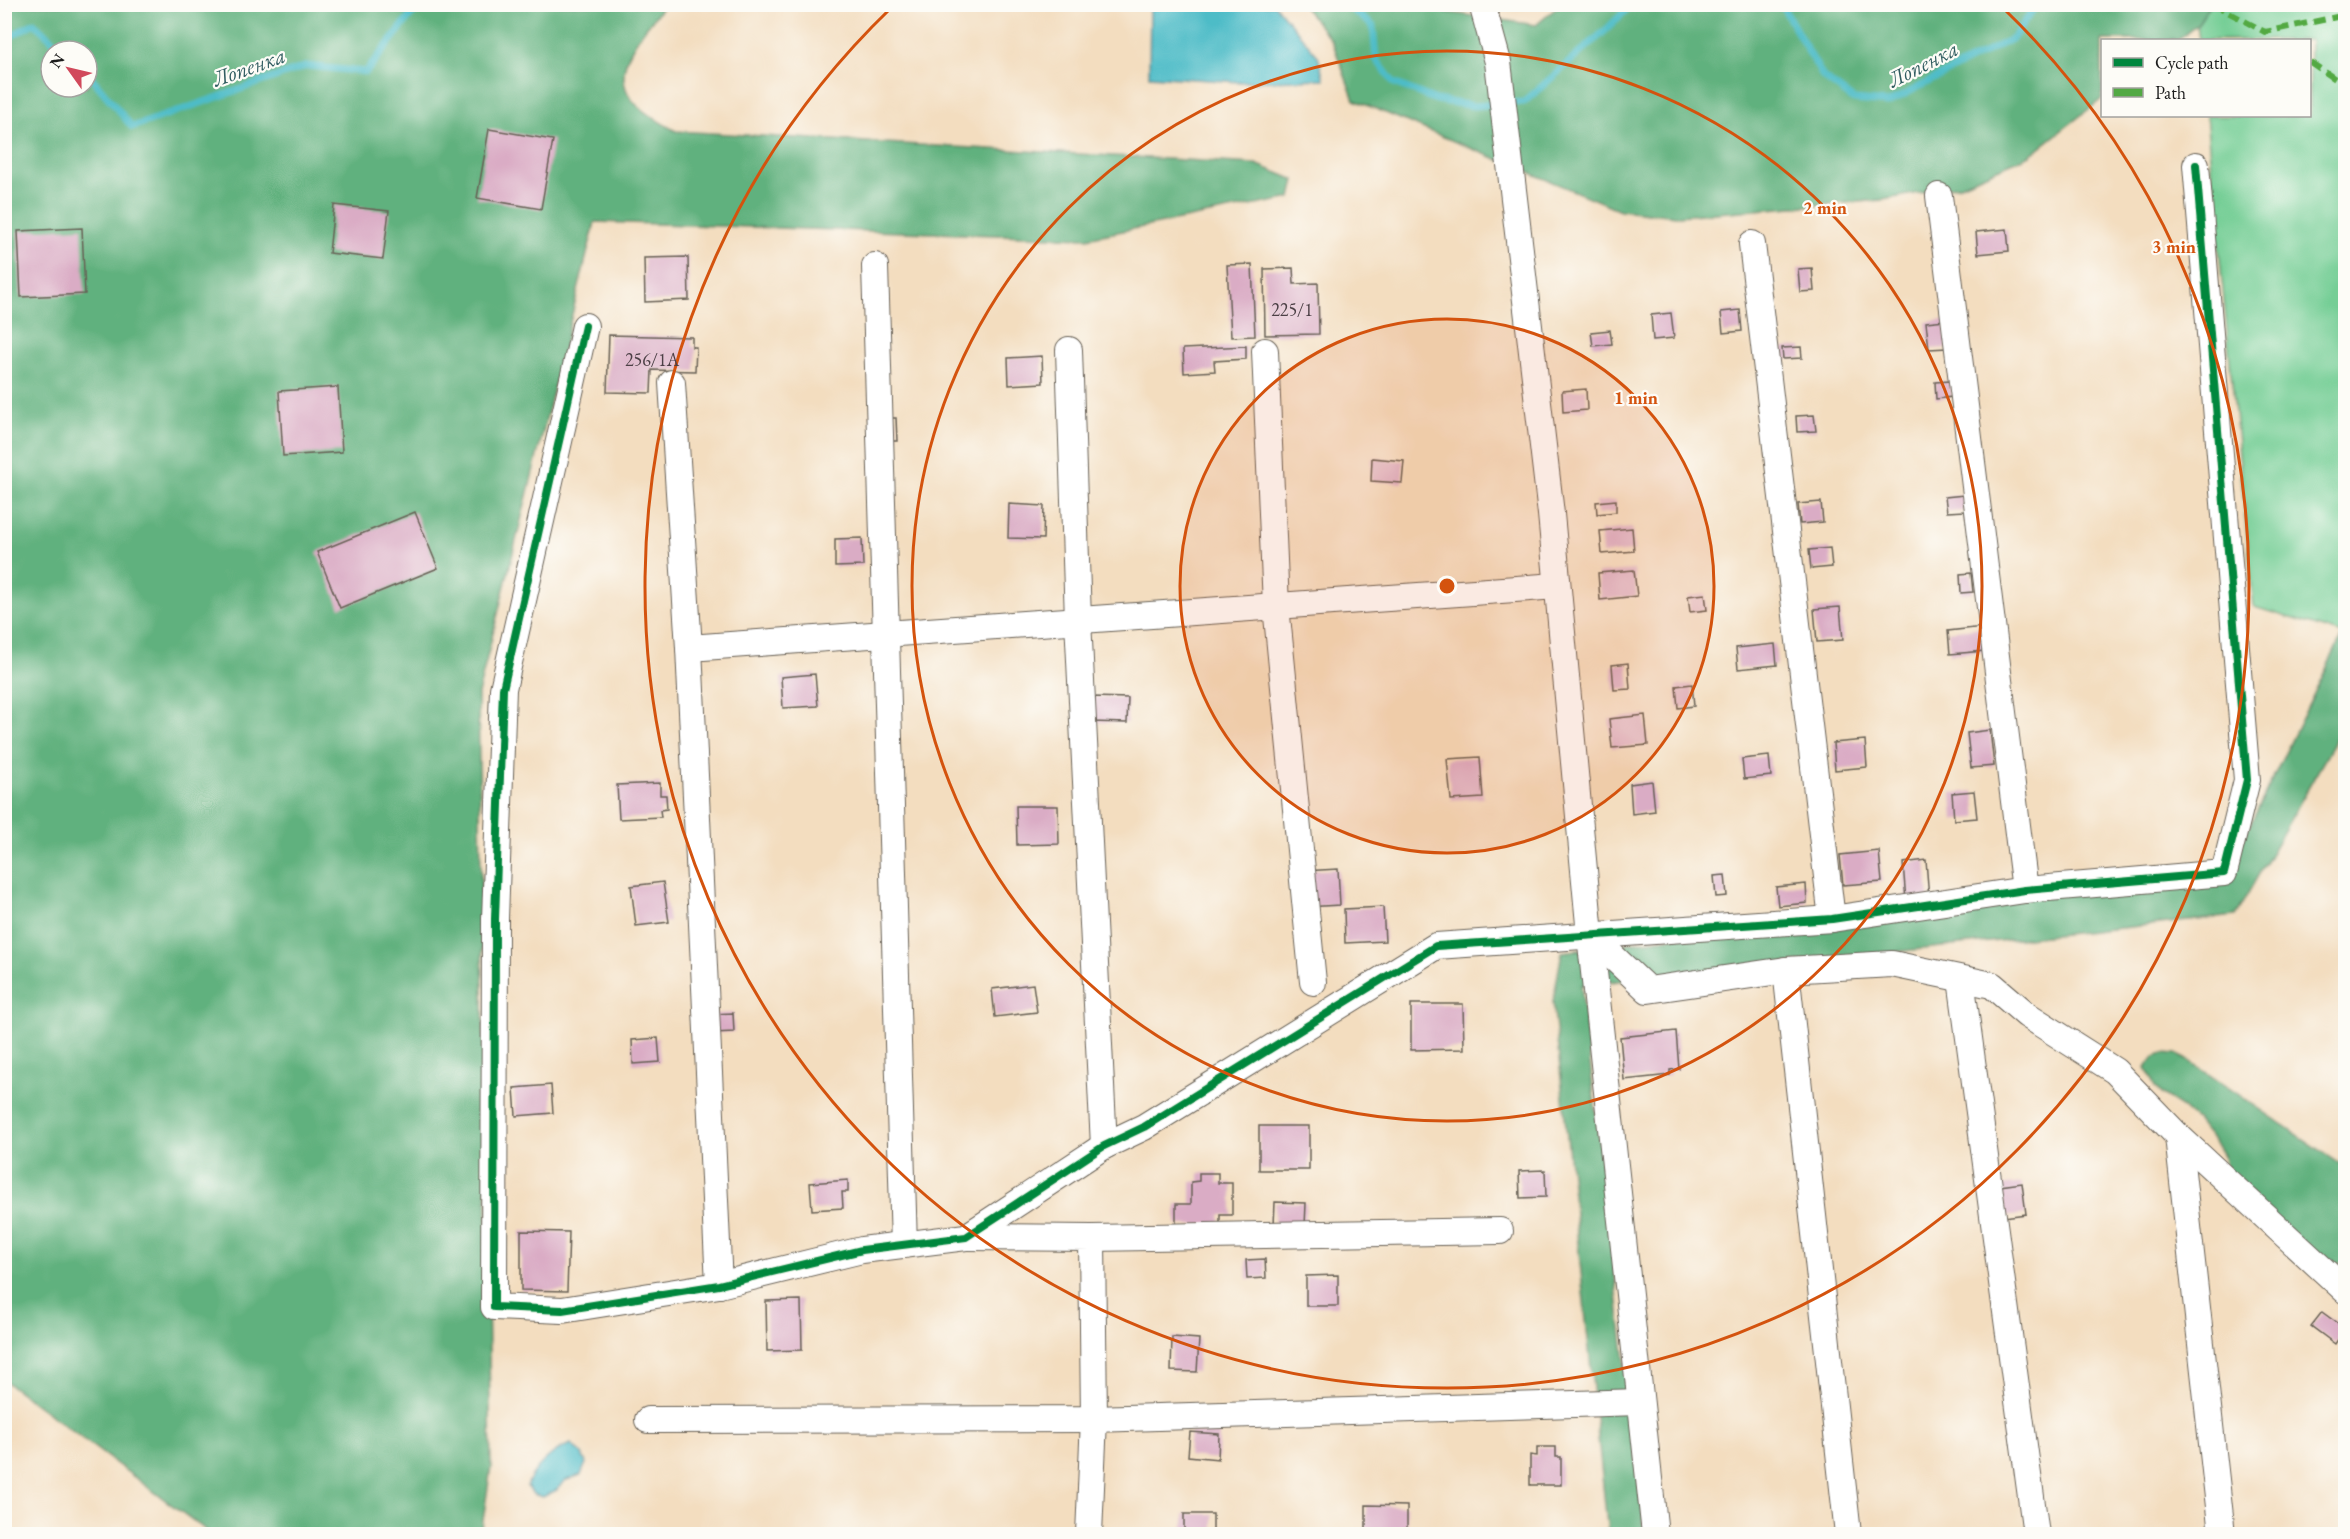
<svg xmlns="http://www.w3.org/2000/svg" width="2350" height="1539" font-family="'EB Garamond',serif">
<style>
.green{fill:#75ce95;stroke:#487558;stroke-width:1.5}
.forest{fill:#60b17e;stroke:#3e664d;stroke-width:1.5;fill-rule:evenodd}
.water{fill:#4ebcc7;stroke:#356c72;stroke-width:1.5}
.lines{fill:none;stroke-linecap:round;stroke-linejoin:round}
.stream{stroke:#4ebcc7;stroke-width:7}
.building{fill:#daacc5}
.street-casing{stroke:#676055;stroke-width:28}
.street{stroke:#fff;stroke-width:26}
.quiet{stroke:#52a943;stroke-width:6;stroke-dasharray:12 6;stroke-linecap:butt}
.cycleway-casing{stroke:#fdfcf7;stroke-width:11}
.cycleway{stroke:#00873e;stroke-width:8}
.ring{fill:none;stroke:#d4530e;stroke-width:3}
.labels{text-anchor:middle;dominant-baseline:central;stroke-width:4.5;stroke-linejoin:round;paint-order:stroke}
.number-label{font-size:18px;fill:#4c4046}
.water-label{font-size:22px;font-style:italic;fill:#305c60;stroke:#fdfcf7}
.centre{fill:#d4530e;stroke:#fdfcf7;stroke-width:3}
.ring-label{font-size:18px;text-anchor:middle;font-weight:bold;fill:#d4530e;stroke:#fdfcf7;stroke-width:4.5;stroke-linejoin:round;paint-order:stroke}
</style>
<rect width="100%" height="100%" fill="#fdfcf7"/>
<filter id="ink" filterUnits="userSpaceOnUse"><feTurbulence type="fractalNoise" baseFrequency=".0167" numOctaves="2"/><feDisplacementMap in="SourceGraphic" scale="12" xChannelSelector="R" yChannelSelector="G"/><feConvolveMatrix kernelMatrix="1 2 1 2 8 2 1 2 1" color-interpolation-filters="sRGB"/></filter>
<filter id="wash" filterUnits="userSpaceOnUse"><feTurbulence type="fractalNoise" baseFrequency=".008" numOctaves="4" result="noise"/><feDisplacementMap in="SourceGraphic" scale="24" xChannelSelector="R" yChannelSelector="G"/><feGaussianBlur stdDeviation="1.35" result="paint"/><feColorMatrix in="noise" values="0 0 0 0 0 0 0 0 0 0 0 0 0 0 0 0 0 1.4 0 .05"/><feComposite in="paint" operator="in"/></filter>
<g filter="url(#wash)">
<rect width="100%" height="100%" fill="#f3ddbf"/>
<polygon class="green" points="2210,5 2345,5 2346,608 2343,634 2254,607 2206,116 2310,116 2310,40 2199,40 2197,25"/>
<g class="forest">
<polygon points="1561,4 2210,5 2197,25 2177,40 2102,40 2102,99 2030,155 1960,185 1883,200 1677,216 1620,210 1354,100 1332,41 1302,5 1441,5 1446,12 1536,25"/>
<path d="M4,5H664C642,34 601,74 640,108C650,117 664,124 676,131L1256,164L1295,180L1291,198L1087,238L595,222L478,694L491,1467L481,1534H211L5,1381ZM51,51H87V87H51Z"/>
<polygon points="2345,608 2345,724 2235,916 1581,985 1645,1534 1608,1534 1553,1001 1562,952 2231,864 2343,634"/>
<polygon points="2164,1053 2176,1054 2186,1059 2345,1167 2345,1261 2331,1267 2227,1179 2224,1157 2218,1147 2197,1121 2181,1107 2162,1095 2155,1087 2146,1067 2154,1057"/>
</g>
<g class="water">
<polygon points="1275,5 1318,56 1324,79 1240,82 1149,76 1150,5"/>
<path d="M571,1444L582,1454L586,1463L581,1475L564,1481L557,1490L543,1497L533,1494L527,1486C533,1468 553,1450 571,1444Z"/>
</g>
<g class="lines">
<g class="stream">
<polyline points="1345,4 1373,26 1376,59 1394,83 1436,100 1474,106 1524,102 1607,29 1632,4"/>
<polyline points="1781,4 1823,77 1854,100 1888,103 2013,38 2037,4"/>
<polyline points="4,40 34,23 64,51"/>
<polyline points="87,72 132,127 307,66 366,72 420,4"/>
</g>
</g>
<g id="blocks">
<g class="building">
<polygon points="489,129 553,140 541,209 477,198"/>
<polygon points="334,205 389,211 383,259 329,253"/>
<polygon points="82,228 85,294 21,297 18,231"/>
<polygon points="2007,229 2009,251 1978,254 1976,232"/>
<polygon points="688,257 689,300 645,302 644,258"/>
<polygon points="1252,264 1255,336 1231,337 1227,265"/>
<polygon points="1293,268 1294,284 1318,283 1319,334 1265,335 1264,269"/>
<polygon points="1812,268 1814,291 1800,292 1798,269"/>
<polygon points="1740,310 1742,331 1723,333 1721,312"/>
<polygon points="1671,313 1674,338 1653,340 1651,315"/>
<polygon points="1945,320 1947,348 1929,349 1926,322"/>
<polygon points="1610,330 1612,344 1593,346 1591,332"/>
<polygon points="609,335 692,337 692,347 696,347 695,371 652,370 651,393 607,392"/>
<polygon points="1246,346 1246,359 1214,361 1215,371 1184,373 1183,349"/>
<polygon points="1801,347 1802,358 1783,359 1782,348"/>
<polygon points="1042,356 1043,383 1009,385 1008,358"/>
<polygon points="1950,381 1952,397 1936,399 1935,382"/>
<polygon points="338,387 342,452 283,456 279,391"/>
<polygon points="1586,389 1587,410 1563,412 1562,391"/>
<polygon points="1814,415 1816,431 1797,432 1796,416"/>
<polygon points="882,418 896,418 897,441 883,441"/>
<polygon points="1372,458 1404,461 1402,483 1371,481"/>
<polygon points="1964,495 1965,511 1947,512 1945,497"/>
<polygon points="1616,500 1616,512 1597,514 1596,502"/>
<polygon points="1821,502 1823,522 1800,524 1798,504"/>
<polygon points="1009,504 1044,506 1043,539 1008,538"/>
<polygon points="415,512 438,568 340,608 317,552"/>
<polygon points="1632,528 1634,551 1602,554 1600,531"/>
<polygon points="862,538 863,566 835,567 835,539"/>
<polygon points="1830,548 1832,567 1811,569 1809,550"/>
<polygon points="1634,570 1637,596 1600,600 1598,573"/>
<polygon points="1971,573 1973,592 1961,593 1960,574"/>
<polygon points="1705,594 1707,610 1690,612 1688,596"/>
<polygon points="1840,607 1843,640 1817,642 1814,609"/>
<polygon points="1983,627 1985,651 1950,654 1948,631"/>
<polygon points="1775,644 1777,665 1738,669 1736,648"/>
<polygon points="1628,663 1630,689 1614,690 1612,665"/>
<polygon points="815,674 818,706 783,708 781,677"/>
<polygon points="1692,684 1694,706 1678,708 1676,686"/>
<polygon points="1092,697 1128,698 1127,723 1091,722"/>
<polygon points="1645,715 1648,745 1612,748 1609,719"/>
<polygon points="1990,730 1994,766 1971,768 1967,733"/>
<polygon points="1865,740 1867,767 1835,770 1833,743"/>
<polygon points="1769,756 1771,776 1744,779 1742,759"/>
<polygon points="1480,757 1483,798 1451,800 1447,759"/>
<polygon points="1652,781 1655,811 1632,814 1630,784"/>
<polygon points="660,783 660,795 666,795 667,809 660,810 661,817 619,819 617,785"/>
<polygon points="1974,791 1977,818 1954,820 1952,793"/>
<polygon points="1016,806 1058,806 1059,844 1017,845"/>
<polygon points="1879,851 1882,882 1843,885 1840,855"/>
<polygon points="1926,860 1929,899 1906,901 1903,863"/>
<polygon points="1338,869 1340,905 1305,907 1303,871"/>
<polygon points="1725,875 1727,896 1716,897 1714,876"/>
<polygon points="663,882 669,922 636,926 631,886"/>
<polygon points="1806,884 1807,903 1778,906 1776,887"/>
<polygon points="1383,907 1385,941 1345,943 1344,909"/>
<polygon points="1033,984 1037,1012 995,1017 992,989"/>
<polygon points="1411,1004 1463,1004 1464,1049 1411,1050"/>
<polygon points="733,1013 734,1032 713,1033 712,1014"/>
<polygon points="1676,1031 1679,1069 1670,1070 1670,1075 1624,1080 1620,1037"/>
<polygon points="658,1038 660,1062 633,1064 632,1040"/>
<polygon points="551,1085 553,1113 516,1116 514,1088"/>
<rect x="1259" y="1126" width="50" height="44"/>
<polygon points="1545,1170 1546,1197 1520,1198 1519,1171"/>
<polygon points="1199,1173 1218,1173 1218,1183 1232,1183 1232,1215 1220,1215 1220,1225 1176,1225 1176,1204 1191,1204 1191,1182 1199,1181"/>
<polygon points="848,1180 848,1192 842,1192 843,1208 812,1210 810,1183"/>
<polygon points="2022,1183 2026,1214 2004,1217 2000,1186"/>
<polygon points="1275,1202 1306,1203 1305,1226 1274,1225"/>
<polygon points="521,1231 569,1232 567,1291 521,1290"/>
<polygon points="1265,1259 1266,1278 1247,1279 1246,1260"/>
<polygon points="1338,1275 1338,1306 1306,1306 1306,1276"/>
<polygon points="801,1300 802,1350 767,1351 766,1301"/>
<polygon points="2322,1312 2345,1329 2335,1344 2311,1326"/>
<polygon points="1172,1337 1199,1339 1197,1372 1171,1371"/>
<polygon points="1190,1432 1219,1434 1218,1459 1188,1456"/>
<polygon points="1537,1447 1556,1447 1556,1457 1561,1457 1561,1485 1530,1485 1530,1455 1537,1456"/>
<polygon points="1366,1505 1407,1506 1407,1532 1366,1532"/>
<rect x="1184" y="1514" width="29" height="20"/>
</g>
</g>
</g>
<g filter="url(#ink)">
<use href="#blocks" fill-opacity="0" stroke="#676055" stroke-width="1.5"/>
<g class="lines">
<defs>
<g id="street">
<polyline points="1482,4 1498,62 1551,514 1590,935 1655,1534"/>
<polyline points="1939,196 2025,890"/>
<polyline points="1752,244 1832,919"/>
<polyline points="875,266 904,1245"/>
<polyline points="585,326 503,689 495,919 494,1307 562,1310 719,1285 862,1250 966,1237 1104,1146 1144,1127 1436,946 1832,919 2025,890 2224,873 2247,780 2196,165"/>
<polyline points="1069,350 1078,620 1104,1146"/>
<polyline points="1265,351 1276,606 1313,982"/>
<polyline points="672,383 689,648 1557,586"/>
<polyline points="689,648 719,1285"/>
<polyline points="1590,935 1648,990 1786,970 1892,964 1992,985 2027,1015 2115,1071 2178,1136 2346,1291"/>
<polyline points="1786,970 1848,1534"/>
<polyline points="1961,979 2036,1534"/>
<polyline points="2178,1136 2222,1534"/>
<polyline points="966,1237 1092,1238 1094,1419 1089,1534"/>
<polyline points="1092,1238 1500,1231"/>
<polyline points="648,1420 1094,1419 1640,1402"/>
</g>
</defs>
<use href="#street" class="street-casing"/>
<use href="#street" class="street"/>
<g class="quiet">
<polyline points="2213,4 2265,32 2346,15"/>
<polyline points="2310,62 2346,86"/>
</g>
<defs>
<polyline id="cycleway" points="585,326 503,689 495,919 494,1307 562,1310 719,1285 862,1250 966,1237 1104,1146 1144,1127 1436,946 1832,919 2025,890 2224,873 2247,780 2196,165"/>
</defs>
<use href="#cycleway" class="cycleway-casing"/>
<use href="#cycleway" class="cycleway"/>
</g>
</g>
<circle cx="1447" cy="586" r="267" fill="#d4530e" fill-opacity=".12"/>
<g class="ring">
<circle cx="1447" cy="586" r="267"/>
<circle cx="1447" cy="586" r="535"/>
<path d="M2004 9A802 802 0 1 1 890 9"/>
</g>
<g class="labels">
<g class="number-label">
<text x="1292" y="309">225/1</text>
<text x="652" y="359">256/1А</text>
</g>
<g class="water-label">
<text transform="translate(1923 64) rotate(-27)">Лопенка</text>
<text transform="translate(249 67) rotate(-20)">Лопенка</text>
</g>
</g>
<circle cx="1447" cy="586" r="9" class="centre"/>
<g class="ring-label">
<text x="1825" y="214">2 min</text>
<text x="2174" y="253">3 min</text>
<text x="1636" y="404">1 min</text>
</g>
<rect width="2350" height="1539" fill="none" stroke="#fdfcf7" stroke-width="24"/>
<rect x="2101" y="39" width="210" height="78" fill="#fdfcf7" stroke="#a3a29f" stroke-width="1.5"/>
<rect x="2113" y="58" width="30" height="9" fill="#00873e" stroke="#a3a29f" stroke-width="1.5"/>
<text x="2155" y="69" font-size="18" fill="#1c1c1c">Cycle path</text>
<rect x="2113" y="88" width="30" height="9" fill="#52a943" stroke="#a3a29f" stroke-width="1.5"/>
<text x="2155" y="99" font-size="18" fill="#1c1c1c">Path</text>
<g transform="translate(69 69) rotate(304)"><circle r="28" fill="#fdfcf7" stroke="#a3a29f" stroke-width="1.5"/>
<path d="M0-4.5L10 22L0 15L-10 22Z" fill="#d1495b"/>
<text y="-9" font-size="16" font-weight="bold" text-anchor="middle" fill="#1c1c1c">N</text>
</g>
</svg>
